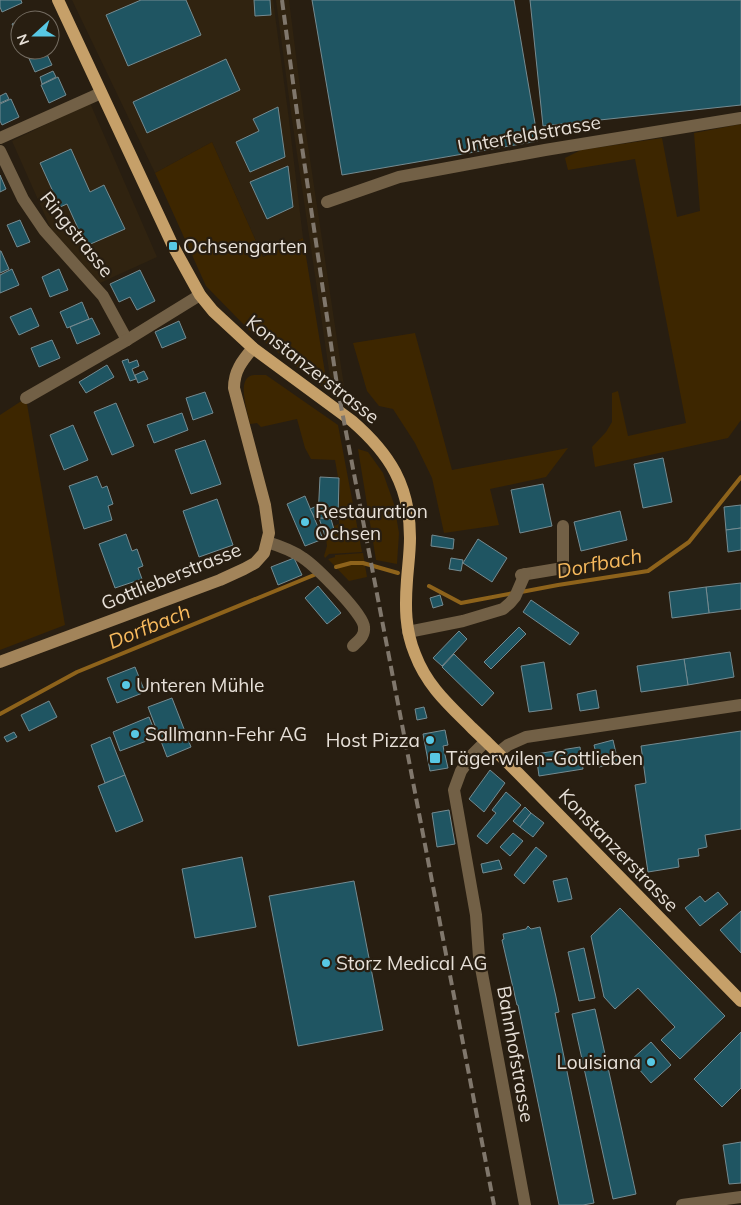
<svg xmlns="http://www.w3.org/2000/svg" width="741" height="1205" font-family="Mulish,sans-serif">
<style>
.built{fill:#302310}
.green{fill:#3d2600}
.lines{fill:none;stroke-linecap:round;stroke-linejoin:round}
.stream{stroke:#8e631b;stroke-width:4}
.building{fill:#1f5562;stroke:#758b91}
.street{stroke:#726046;stroke-width:12}
.secondary{stroke:#a2845a;stroke-width:12}
.primary{stroke:#c6a069;stroke-width:12}
.rail{stroke:#80776c;stroke-width:4;stroke-dasharray:10 5;stroke-linecap:butt}
.poi-dot{fill:#58c8e4;stroke:#281e11;stroke-width:2}
.labels{text-anchor:middle;dominant-baseline:central;stroke-width:4.5;stroke-linejoin:round;paint-order:stroke}
.street-label{font-size:19px;fill:#e7e0d8;stroke:#281e11}
.poi-label{font-size:19px;fill:#e7e0d8;stroke:#281e11;text-anchor:start}
.water-label{font-size:20px;font-style:italic;fill:#f8ba5d;stroke:#281e11}
</style>
<rect width="100%" height="100%" fill="#281e11"/>
<g class="built">
<polygon points="72,0 273,0 289,120 303,238 263,257 212,142 155,173"/>
<polygon points="276,0 289,0 304,119 344,386 331,384 292,120"/>
<polygon points="90,103 157,257 100,283 51,229 12,141"/>
</g>
<g class="green">
<polygon points="741,124 741,420 728,438 595,467 592,447 606,432 612,422 612,393 618,391 628,436 686,423 635,159 568,170 565,158 581,150 662,138 677,217 700,211 694,133"/>
<polygon points="212,142 263,257 303,238 328,391 249,330 206,286 155,173"/>
<polygon points="415,333 452,470 568,448 546,477 490,489 499,525 444,533 432,478 415,443 393,409 379,406 367,391 353,343"/>
<path d="M258,375H266L338,425L362,552L329,554L325,558L324,556L327,546L326,538L336,534L334,526L339,524L340,478L338,477L335,460L311,459L305,448L297,419L261,427L257,423L250,424C248,413 237,382 250,376C252,375 255,375 258,375Z"/>
<polygon points="26,398 65,625 0,650 0,415"/>
<polygon points="358,449 368,452 383,473 394,504 399,533 397,564 376,560"/>
<polygon points="363,553 367,577 349,581 328,559 335,557 335,555"/>
</g>
<g class="lines">
<g class="stream">
<polyline points="336,567 351,563 363,563 398,573"/>
<polyline points="429,586 461,603 514,593"/>
<polyline points="521,592 558,585 648,571 689,542 741,477"/>
<polyline points="0,714 77,672 314,575"/>
</g>
</g>
<g class="building">
<polygon points="0,0 21,0 22,3 2,12 0,7"/>
<polygon points="141,0 186,0 201,35 128,66 106,15"/>
<polygon points="254,0 270,0 271,15 255,16"/>
<polygon points="312,0 514,0 538,141 342,175"/>
<polygon points="530,0 741,0 741,105 543,126"/>
<polygon points="30,16 32,20 21,20"/>
<polygon points="20,20 20,40 12,24"/>
<polygon points="36,50 45,50 52,65 35,72 27,54"/>
<polygon points="226,59 240,90 147,133 133,102"/>
<polygon points="53,71 56,77 42,84 40,77"/>
<polygon points="58,77 66,95 49,103 41,85"/>
<polygon points="6,93 9,99 0,103 0,96"/>
<polygon points="11,99 19,117 2,125 0,121 0,104"/>
<polygon points="278,107 285,157 250,172 236,142 259,131 253,119"/>
<polygon points="71,149 90,192 104,185 125,229 86,246 67,204 60,207 40,163"/>
<polygon points="288,166 293,207 267,219 250,182"/>
<polygon points="0,175 6,189 0,192"/>
<polygon points="20,220 30,242 17,247 7,225"/>
<polygon points="0,251 1,251 9,269 0,273"/>
<polygon points="12,269 19,285 0,293 0,275"/>
<polygon points="59,269 68,290 50,297 42,277"/>
<polygon points="140,270 155,301 137,310 130,297 119,302 110,284"/>
<polygon points="82,302 89,319 67,328 60,312"/>
<polygon points="31,308 39,326 19,335 10,317"/>
<polygon points="92,318 100,334 77,344 70,327"/>
<polygon points="179,321 186,338 162,348 155,332"/>
<polygon points="52,340 60,358 39,367 31,348"/>
<polygon points="128,359 129,363 137,360 139,366 132,369 136,379 130,381 122,361"/>
<polygon points="107,365 114,377 86,393 79,382"/>
<polygon points="144,371 148,379 138,383 135,375"/>
<polygon points="205,392 213,413 193,420 186,398"/>
<polygon points="116,403 134,446 112,455 94,412"/>
<polygon points="182,413 188,430 154,443 147,425"/>
<polygon points="73,425 88,460 64,470 50,435"/>
<polygon points="205,440 221,484 191,494 175,450"/>
<polygon points="663,458 672,502 643,508 634,464"/>
<polygon points="97,476 102,488 107,486 113,504 108,506 112,520 84,529 69,486"/>
<polygon points="320,477 339,478 338,519 318,518"/>
<polygon points="543,484 552,526 520,533 511,490"/>
<polygon points="305,496 323,539 305,546 287,504"/>
<polygon points="217,499 233,545 199,557 183,511"/>
<polygon points="319,505 318,517 315,518 310,509"/>
<polygon points="741,505 741,528 726,530 724,507"/>
<polygon points="620,511 627,540 581,551 574,522"/>
<polygon points="319,518 331,519 335,533 325,536"/>
<polygon points="741,528 741,550 728,552 726,530"/>
<polygon points="126,534 132,551 137,549 143,566 138,568 142,579 115,588 99,544"/>
<polygon points="432,535 454,539 453,549 431,546"/>
<polygon points="478,539 507,558 492,582 463,563"/>
<polygon points="294,558 302,575 278,585 271,567"/>
<polygon points="451,558 463,560 461,571 449,569"/>
<polygon points="741,583 741,609 709,613 706,587"/>
<polygon points="318,586 341,613 327,624 305,598"/>
<polygon points="706,587 709,613 672,618 669,592"/>
<polygon points="440,595 443,605 433,608 430,598"/>
<polygon points="531,600 579,633 570,645 523,612"/>
<polygon points="519,627 526,634 491,669 484,662"/>
<polygon points="459,631 467,639 442,666 433,658"/>
<polygon points="730,652 734,677 688,685 684,659"/>
<polygon points="454,654 494,693 482,706 442,667"/>
<polygon points="684,659 688,685 641,692 637,666"/>
<polygon points="544,662 552,709 529,712 521,666"/>
<polygon points="135,667 145,692 117,703 107,678"/>
<polygon points="596,690 599,708 580,711 577,694"/>
<polygon points="172,698 191,747 167,757 148,707"/>
<polygon points="49,701 57,717 29,731 21,715"/>
<polygon points="424,707 427,718 417,720 415,709"/>
<polygon points="149,717 157,737 120,751 113,732"/>
<polygon points="445,730 448,745 443,746 448,768 430,771 423,734"/>
<polygon points="741,731 741,829 705,835 707,847 698,849 699,856 678,859 679,867 648,872 635,785 646,783 641,746"/>
<polygon points="14,732 17,737 7,742 4,737"/>
<polygon points="110,737 125,775 105,783 91,745"/>
<polygon points="613,740 618,762 599,767 594,745"/>
<polygon points="580,747 583,769 539,776 536,754"/>
<polygon points="490,770 505,783 484,812 469,799"/>
<polygon points="125,775 143,821 116,832 98,786"/>
<polygon points="506,792 521,805 487,844 477,836 496,813 492,810"/>
<polygon points="525,807 531,813 520,827 513,821"/>
<polygon points="449,810 455,844 437,847 432,813"/>
<polygon points="531,813 544,823 533,837 520,827"/>
<polygon points="513,833 523,841 510,856 500,847"/>
<polygon points="536,847 547,856 524,884 514,875"/>
<polygon points="242,857 256,927 195,938 182,869"/>
<polygon points="499,860 502,869 483,873 481,864"/>
<polygon points="567,878 572,899 558,902 553,881"/>
<polygon points="354,881 383,1030 298,1046 269,896"/>
<polygon points="718,892 728,904 700,926 685,908 700,896 705,902"/>
<polygon points="620,908 725,1016 680,1059 661,1040 675,1027 638,988 615,1009 604,997 591,936"/>
<polygon points="741,911 741,953 720,930"/>
<polygon points="528,926 531,929 540,927 556,997 559,1012 555,1013 594,1203 583,1205 559,1205 518,1005 517,1005 502,940 504,939 503,934 526,929"/>
<polygon points="584,948 595,998 579,1001 568,952"/>
<polygon points="595,1009 636,1194 613,1199 572,1014"/>
<polygon points="741,1032 741,1088 722,1107 694,1079"/>
<polygon points="651,1042 671,1065 651,1083 631,1060"/>
<polygon points="741,1142 741,1183 729,1184 723,1145"/>
</g>
<g class="lines">
<g class="street">
<polyline points="0,138 101,93"/>
<polyline points="0,151 23,199 44,230 103,296 127,340"/>
<polyline points="327,202 399,177 545,150 741,118"/>
<polyline points="26,398 127,340 200,295"/>
<path d="M267,542C280,546 292,550 303,558C315,566 364,614 364,627C365,636 359,640 353,646"/>
<polyline points="521,575 563,568 563,526"/>
<polyline points="408,632 463,621 503,609 510,603 515,597 525,574"/>
<polyline points="486,741 473,754 461,771 454,790 476,915 479,957 525,1205"/>
<polyline points="498,753 508,745 526,737 741,705"/>
<polyline points="682,1205 741,1197"/>
</g>
<path class="secondary" d="M0,662L220,580L244,569L255,563L264,553L269,533L265,505L234,388C234,371 242,361 253,348"/>
<path class="primary" d="M58,0L173,246L200,295L213,311L253,348L352,421C390,454 410,486 410,538C410,552 408,566 407,580C405,606 405,630 415,654C427,686 449,705 472,728C488,743 503,758 518,773C592,849 667,925 741,1001"/>
<polyline class="rail" points="282,0 298,120 337,385 494,1205"/>
</g>
<g class="poi-dot">
<rect x="168" y="241" width="10" height="10" rx="2.5"/>
<circle cx="305" cy="522" r="5"/>
<circle cx="126" cy="685" r="5"/>
<circle cx="135" cy="734" r="5"/>
<circle cx="430" cy="740" r="5"/>
<rect x="429" y="752" width="12" height="12" rx="2.5"/>
<circle cx="326" cy="963" r="5"/>
<circle cx="651" cy="1062" r="5"/>
</g>
<g class="labels">
<g class="street-label">
<text transform="translate(529 134) rotate(-10)">Unterfeldstrasse</text>
<text transform="translate(77 234) rotate(51)">Ringstrasse</text>
<text transform="translate(313 369) rotate(38)">Konstanzerstrasse</text>
<text transform="translate(171 576) rotate(-22)">Gottlieberstrasse</text>
<text transform="translate(619 850) rotate(46)">Konstanzerstrasse</text>
<text transform="translate(516 1054) rotate(80)">Bahnhofstrasse</text>
</g>
<g class="poi-label">
<text x="183" y="246">Ochsengarten</text>
<text x="315" y="511">Restauration<tspan x="315" dy="22">Ochsen</tspan></text>
<text x="136" y="685">Unteren Mühle</text>
<text x="145" y="734">Sallmann-Fehr AG</text>
<text x="420" y="740" text-anchor="end">Host Pizza</text>
<text x="446" y="758">Tägerwilen-Gottlieben</text>
<text x="336" y="963">Storz Medical AG</text>
<text x="641" y="1062" text-anchor="end">Louisiana</text>
</g>
<g class="water-label">
<text transform="translate(599 563) rotate(-11)">Dorfbach</text>
<text transform="translate(149 626) rotate(-22)">Dorfbach</text>
</g>
</g>
<g transform="translate(35 35) rotate(249)"><circle r="24" fill="#281e11" stroke="#746c61"/>
<path d="M0-4L9 19L0 12L-9 19Z" fill="#58c8e4"/>
<text y="-8" font-size="14" font-weight="bold" text-anchor="middle" fill="#e7e0d8">N</text>
</g>
</svg>
